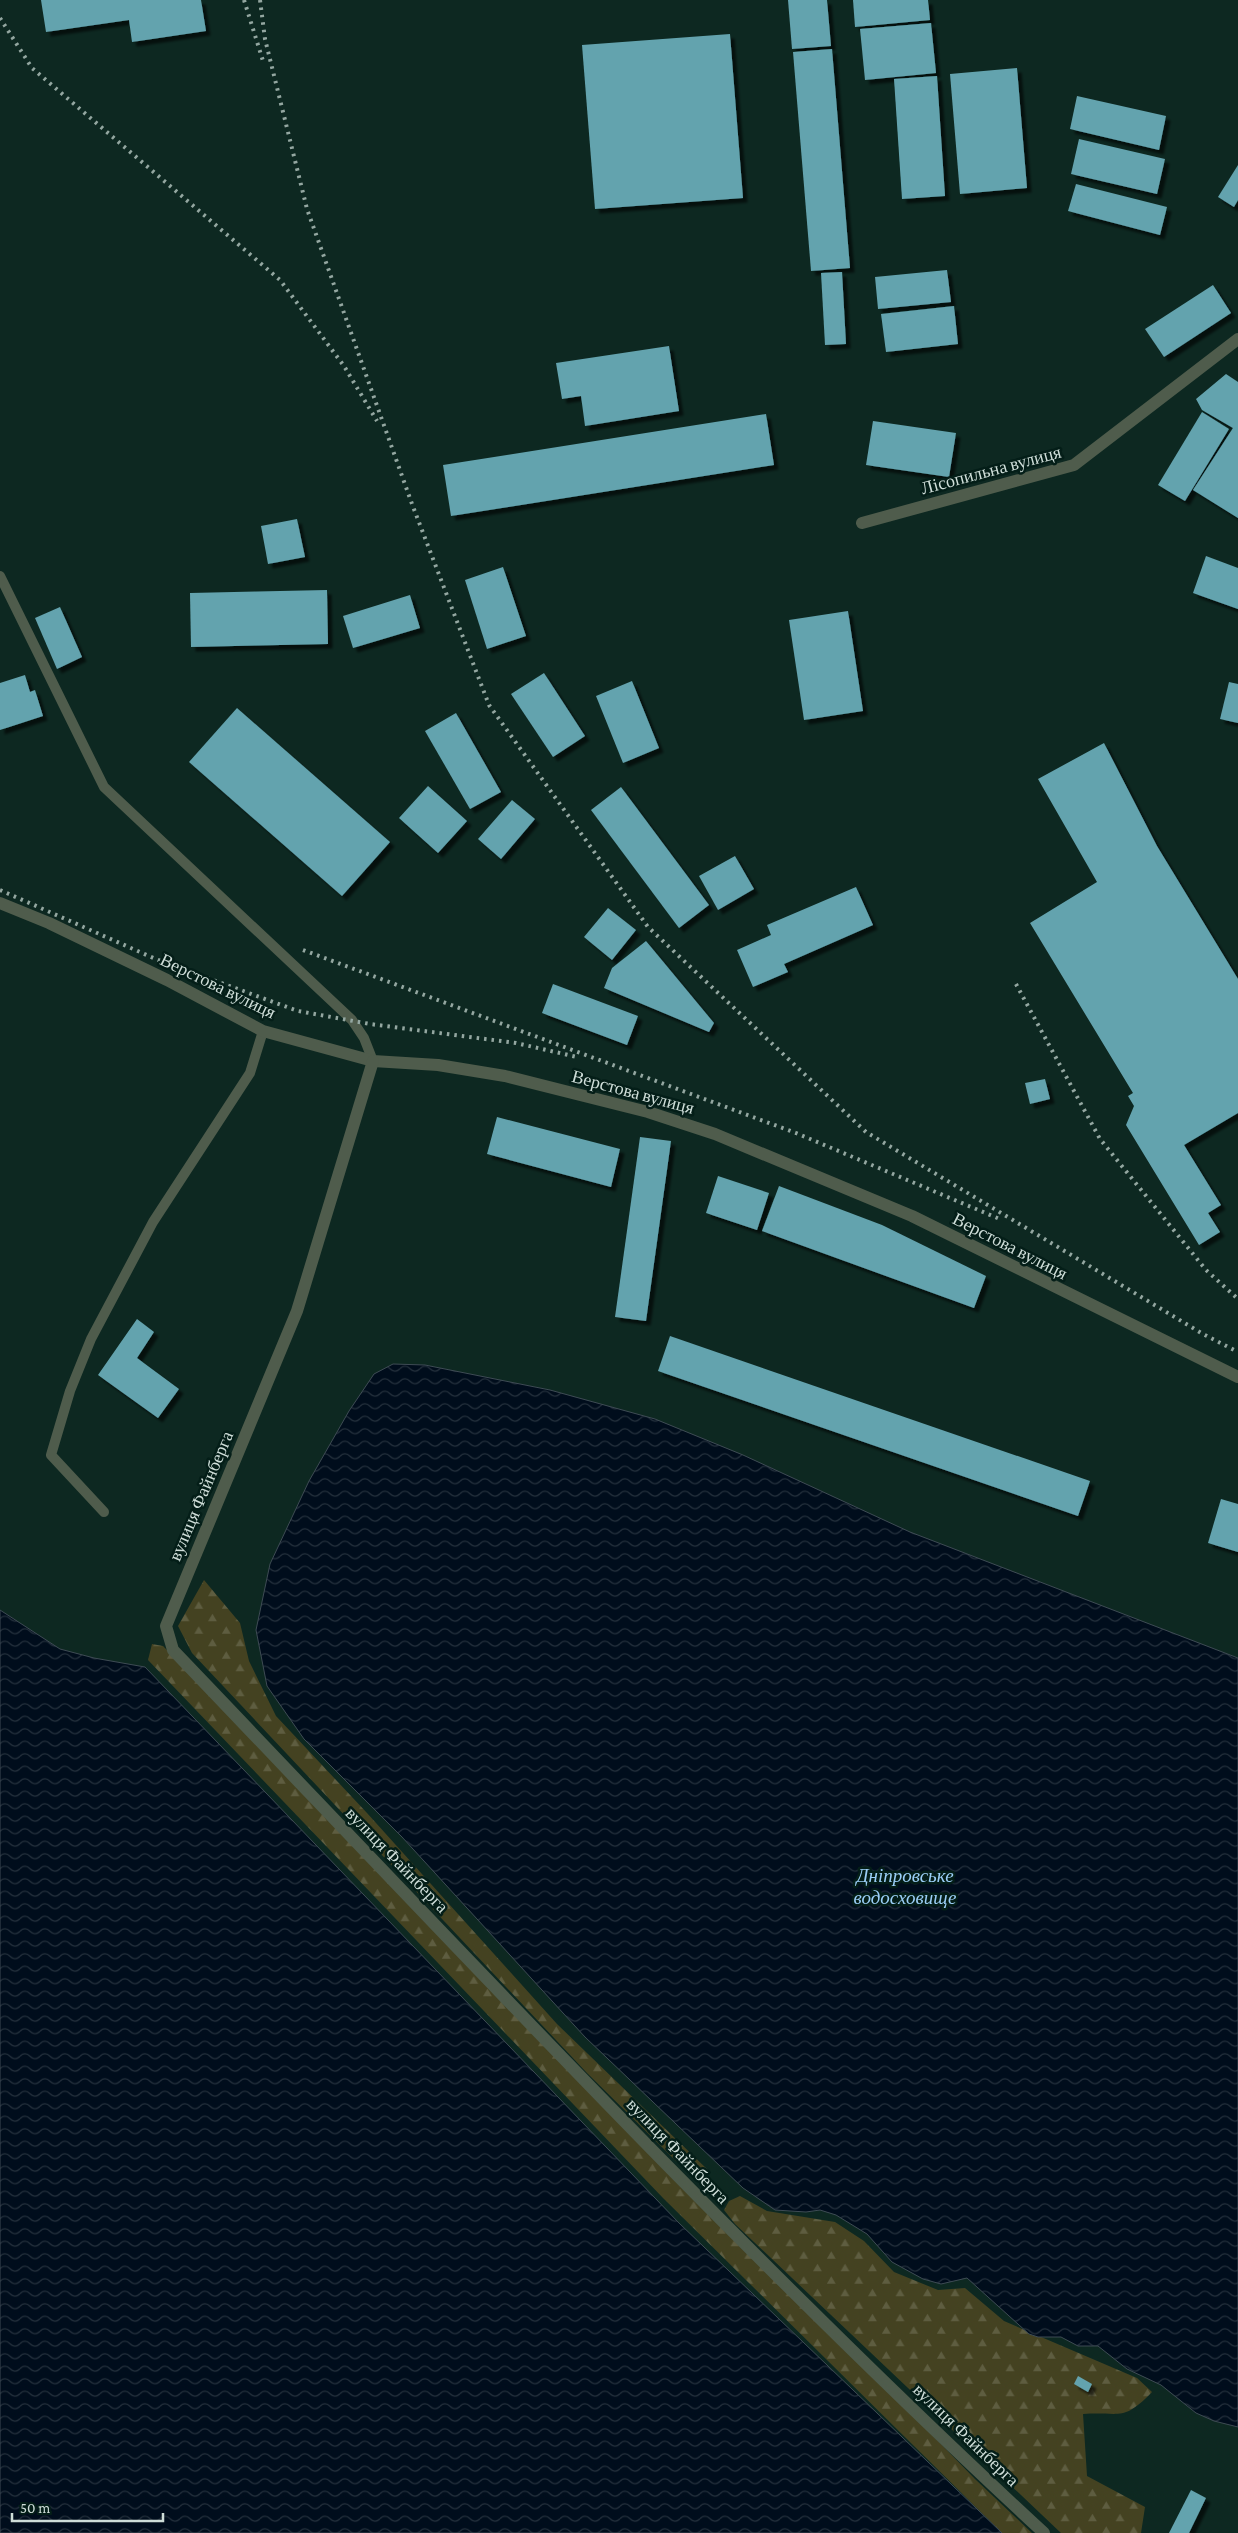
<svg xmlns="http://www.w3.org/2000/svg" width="1238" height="2533" font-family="'Crimson Pro',serif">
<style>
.forest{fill:url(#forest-firs)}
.water{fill:url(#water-waves);stroke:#3e4b54}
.building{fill:#64a3ae;filter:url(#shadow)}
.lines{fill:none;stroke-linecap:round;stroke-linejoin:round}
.service{stroke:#4f5c4c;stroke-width:10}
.minor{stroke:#4f5c4c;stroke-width:12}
.rail{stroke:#94a7a1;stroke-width:4;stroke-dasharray:2.5 5;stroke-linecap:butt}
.labels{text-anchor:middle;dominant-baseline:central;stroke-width:5;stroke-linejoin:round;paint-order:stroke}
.street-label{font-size:18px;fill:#ceddd8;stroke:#041e18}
.water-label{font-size:19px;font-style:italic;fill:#9bcef6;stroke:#041e18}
</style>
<defs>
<pattern id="forest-firs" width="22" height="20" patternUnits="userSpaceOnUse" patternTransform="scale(1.25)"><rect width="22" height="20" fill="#444221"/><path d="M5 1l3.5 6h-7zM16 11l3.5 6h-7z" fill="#5e5d40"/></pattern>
<pattern id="water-waves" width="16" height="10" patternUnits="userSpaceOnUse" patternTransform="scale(1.25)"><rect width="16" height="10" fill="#000d1c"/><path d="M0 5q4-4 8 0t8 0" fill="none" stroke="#24303c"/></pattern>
<filter id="shadow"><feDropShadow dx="4.5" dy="4.5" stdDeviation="1" flood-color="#0009"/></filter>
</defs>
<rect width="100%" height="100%" fill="#0d2821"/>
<g class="forest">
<polygon points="204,1580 240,1623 249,1661 276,1716 367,1813 557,2024 709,2171 702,2181 676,2161 587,2073 192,1653 178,1626"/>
<polygon points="152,1644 163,1646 975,2479 1032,2533 1002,2533 663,2198 148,1660"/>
<path d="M740,2196L767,2211L835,2222L864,2241L894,2272L938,2290L965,2288L1004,2321L1137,2378L1152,2392C1122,2423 1120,2411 1083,2414L1087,2476L1145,2507L1141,2533H1061L735,2224L724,2210L729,2201Z"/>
</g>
<g class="water">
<polygon points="393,1364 425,1365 550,1390 655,1419 743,1455 910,1532 1238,1658 1238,2427 1214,2421 1196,2413 1161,2385 1127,2369 1098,2346 1078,2346 1061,2337 1038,2337 1029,2334 967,2278 941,2284 923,2279 892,2262 867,2234 836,2215 820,2210 806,2212 775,2210 743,2188 585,2037 402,1837 304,1739 267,1686 256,1630 270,1564 309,1481 349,1411 374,1374"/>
<polygon points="0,1610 60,1649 94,1658 145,1667 679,2223 1002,2533 0,2533"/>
</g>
<g class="building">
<polygon points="41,0 201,0 206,31 132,42 129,20 46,32"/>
<polygon points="788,0 827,0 831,46 792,49"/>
<polygon points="853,0 928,0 930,20 855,27"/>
<polygon points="931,23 936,73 865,80 860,29"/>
<polygon points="730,34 743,198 595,209 582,45"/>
<polygon points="832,49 850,268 811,271 793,52"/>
<polygon points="1017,68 1027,188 960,194 950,74"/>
<polygon points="937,76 945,196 902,199 894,79"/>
<polygon points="1077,96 1166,116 1159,150 1070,129"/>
<polygon points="1079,139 1165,159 1157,194 1071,174"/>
<polygon points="1238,165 1238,200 1234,207 1218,197"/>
<polygon points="1076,184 1167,207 1160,235 1068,211"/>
<polygon points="947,270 951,302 878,309 875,277"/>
<polygon points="842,272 846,344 825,345 821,273"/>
<polygon points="1213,285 1231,313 1164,357 1145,329"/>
<polygon points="954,306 958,344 886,352 881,314"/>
<polygon points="669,346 679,411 585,426 581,396 562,399 556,363"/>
<polygon points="1226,374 1238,382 1238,518 1193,490 1233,428 1202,410 1196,399"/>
<polygon points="1202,412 1229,429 1185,501 1158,485"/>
<polygon points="766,414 774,465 451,516 443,465"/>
<polygon points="873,421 956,433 949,477 866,465"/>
<polygon points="297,519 305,557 268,564 261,526"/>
<polygon points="1206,556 1238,568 1238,609 1193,593"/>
<polygon points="503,567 526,636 487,649 465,580"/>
<polygon points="327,590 328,644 191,647 190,593"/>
<polygon points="410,595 420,628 353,648 343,616"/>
<polygon points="60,607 82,657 57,669 35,618"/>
<polygon points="848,611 863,711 804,720 789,620"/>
<polygon points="544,673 585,736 553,757 511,694"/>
<polygon points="25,675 30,692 35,690 43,716 0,730 0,683"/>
<polygon points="632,681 659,748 623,763 596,696"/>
<polygon points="1229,682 1238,684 1238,723 1220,719"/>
<polygon points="237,708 390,842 342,896 189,762"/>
<polygon points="456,713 501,792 470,809 425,731"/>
<polygon points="1104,743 1157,846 1238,979 1238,1113 1184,1145 1221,1205 1208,1213 1220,1232 1199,1245 1126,1125 1134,1106 1128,1096 1133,1093 1030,923 1097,882 1038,779"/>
<polygon points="428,786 467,821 438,853 399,818"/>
<polygon points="621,787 709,905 679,928 591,810"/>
<polygon points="512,800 535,819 501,859 478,839"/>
<polygon points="735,856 754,889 718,910 699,876"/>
<polygon points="856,887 873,925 784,964 788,972 753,987 737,950 771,935 767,925"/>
<polygon points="608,908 636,930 612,960 584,937"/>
<polygon points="646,941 714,1023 709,1032 604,988 612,968"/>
<polygon points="553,984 638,1016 627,1045 542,1013"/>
<polygon points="1045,1079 1050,1099 1030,1104 1025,1083"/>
<polygon points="497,1117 620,1149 611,1187 487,1154"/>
<polygon points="640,1137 671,1141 646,1321 615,1317"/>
<polygon points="718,1176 769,1193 757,1230 706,1213"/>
<polygon points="779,1186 882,1225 986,1276 974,1308 762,1231"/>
<polygon points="137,1319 154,1332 137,1358 179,1389 158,1418 98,1375"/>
<polygon points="670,1336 1090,1481 1078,1516 658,1371"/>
<polygon points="1221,1499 1238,1504 1238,1552 1208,1543"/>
<polygon points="1078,2376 1092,2384 1088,2392 1074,2384"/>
<polygon points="1191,2490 1206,2498 1189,2533 1169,2533"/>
</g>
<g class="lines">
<g class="service">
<polyline points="0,576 104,787 352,1020 364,1038 373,1061"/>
<polyline points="104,1512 51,1455 70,1391 91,1339 153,1222 250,1073 263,1031"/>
</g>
<g class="minor">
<polyline points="862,523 1074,465 1238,339"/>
<polyline points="0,903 49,923 167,980 263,1031 373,1061 438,1065 505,1076 648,1112 715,1134 912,1216 1238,1377"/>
<path d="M373,1061L297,1311L166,1626L173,1650C459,1949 740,2252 1044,2533"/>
</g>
<g class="rail">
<polyline points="244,0 263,61"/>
<polyline points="260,0 265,39 307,209 412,504 489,705 648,927 866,1132 1203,1334 1238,1352"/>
<polyline points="0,18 32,68 280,280 344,366 377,421"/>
<polyline points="0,890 158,960 298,1011 370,1024 516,1043 577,1057"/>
<polyline points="303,950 796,1133 1002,1220"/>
<polyline points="1016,984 1100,1139 1206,1270 1238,1299"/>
</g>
</g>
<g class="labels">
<g class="street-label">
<text transform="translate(991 470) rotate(-15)">Лісопильна вулиця</text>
<text transform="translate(218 986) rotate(26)">Верстова вулиця</text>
<text transform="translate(633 1092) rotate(15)">Верстова вулиця</text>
<text transform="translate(1010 1246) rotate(27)">Верстова вулиця</text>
<text transform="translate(201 1496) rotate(-67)">вулиця Файнберга</text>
<text transform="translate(397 1860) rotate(46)">вулиця Файнберга</text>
<text transform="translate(678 2151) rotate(46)">вулиця Файнберга</text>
<text transform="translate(966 2435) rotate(44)">вулиця Файнберга</text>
</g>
<g class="water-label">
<text x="905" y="1875">Дніпровське<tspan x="905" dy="22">водосховище</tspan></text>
</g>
</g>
<path d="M12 2513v8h151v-8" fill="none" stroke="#ceddd8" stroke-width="2.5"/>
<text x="20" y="2513" font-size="15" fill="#ceddd8" stroke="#041e18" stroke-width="4" paint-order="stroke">50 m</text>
</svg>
